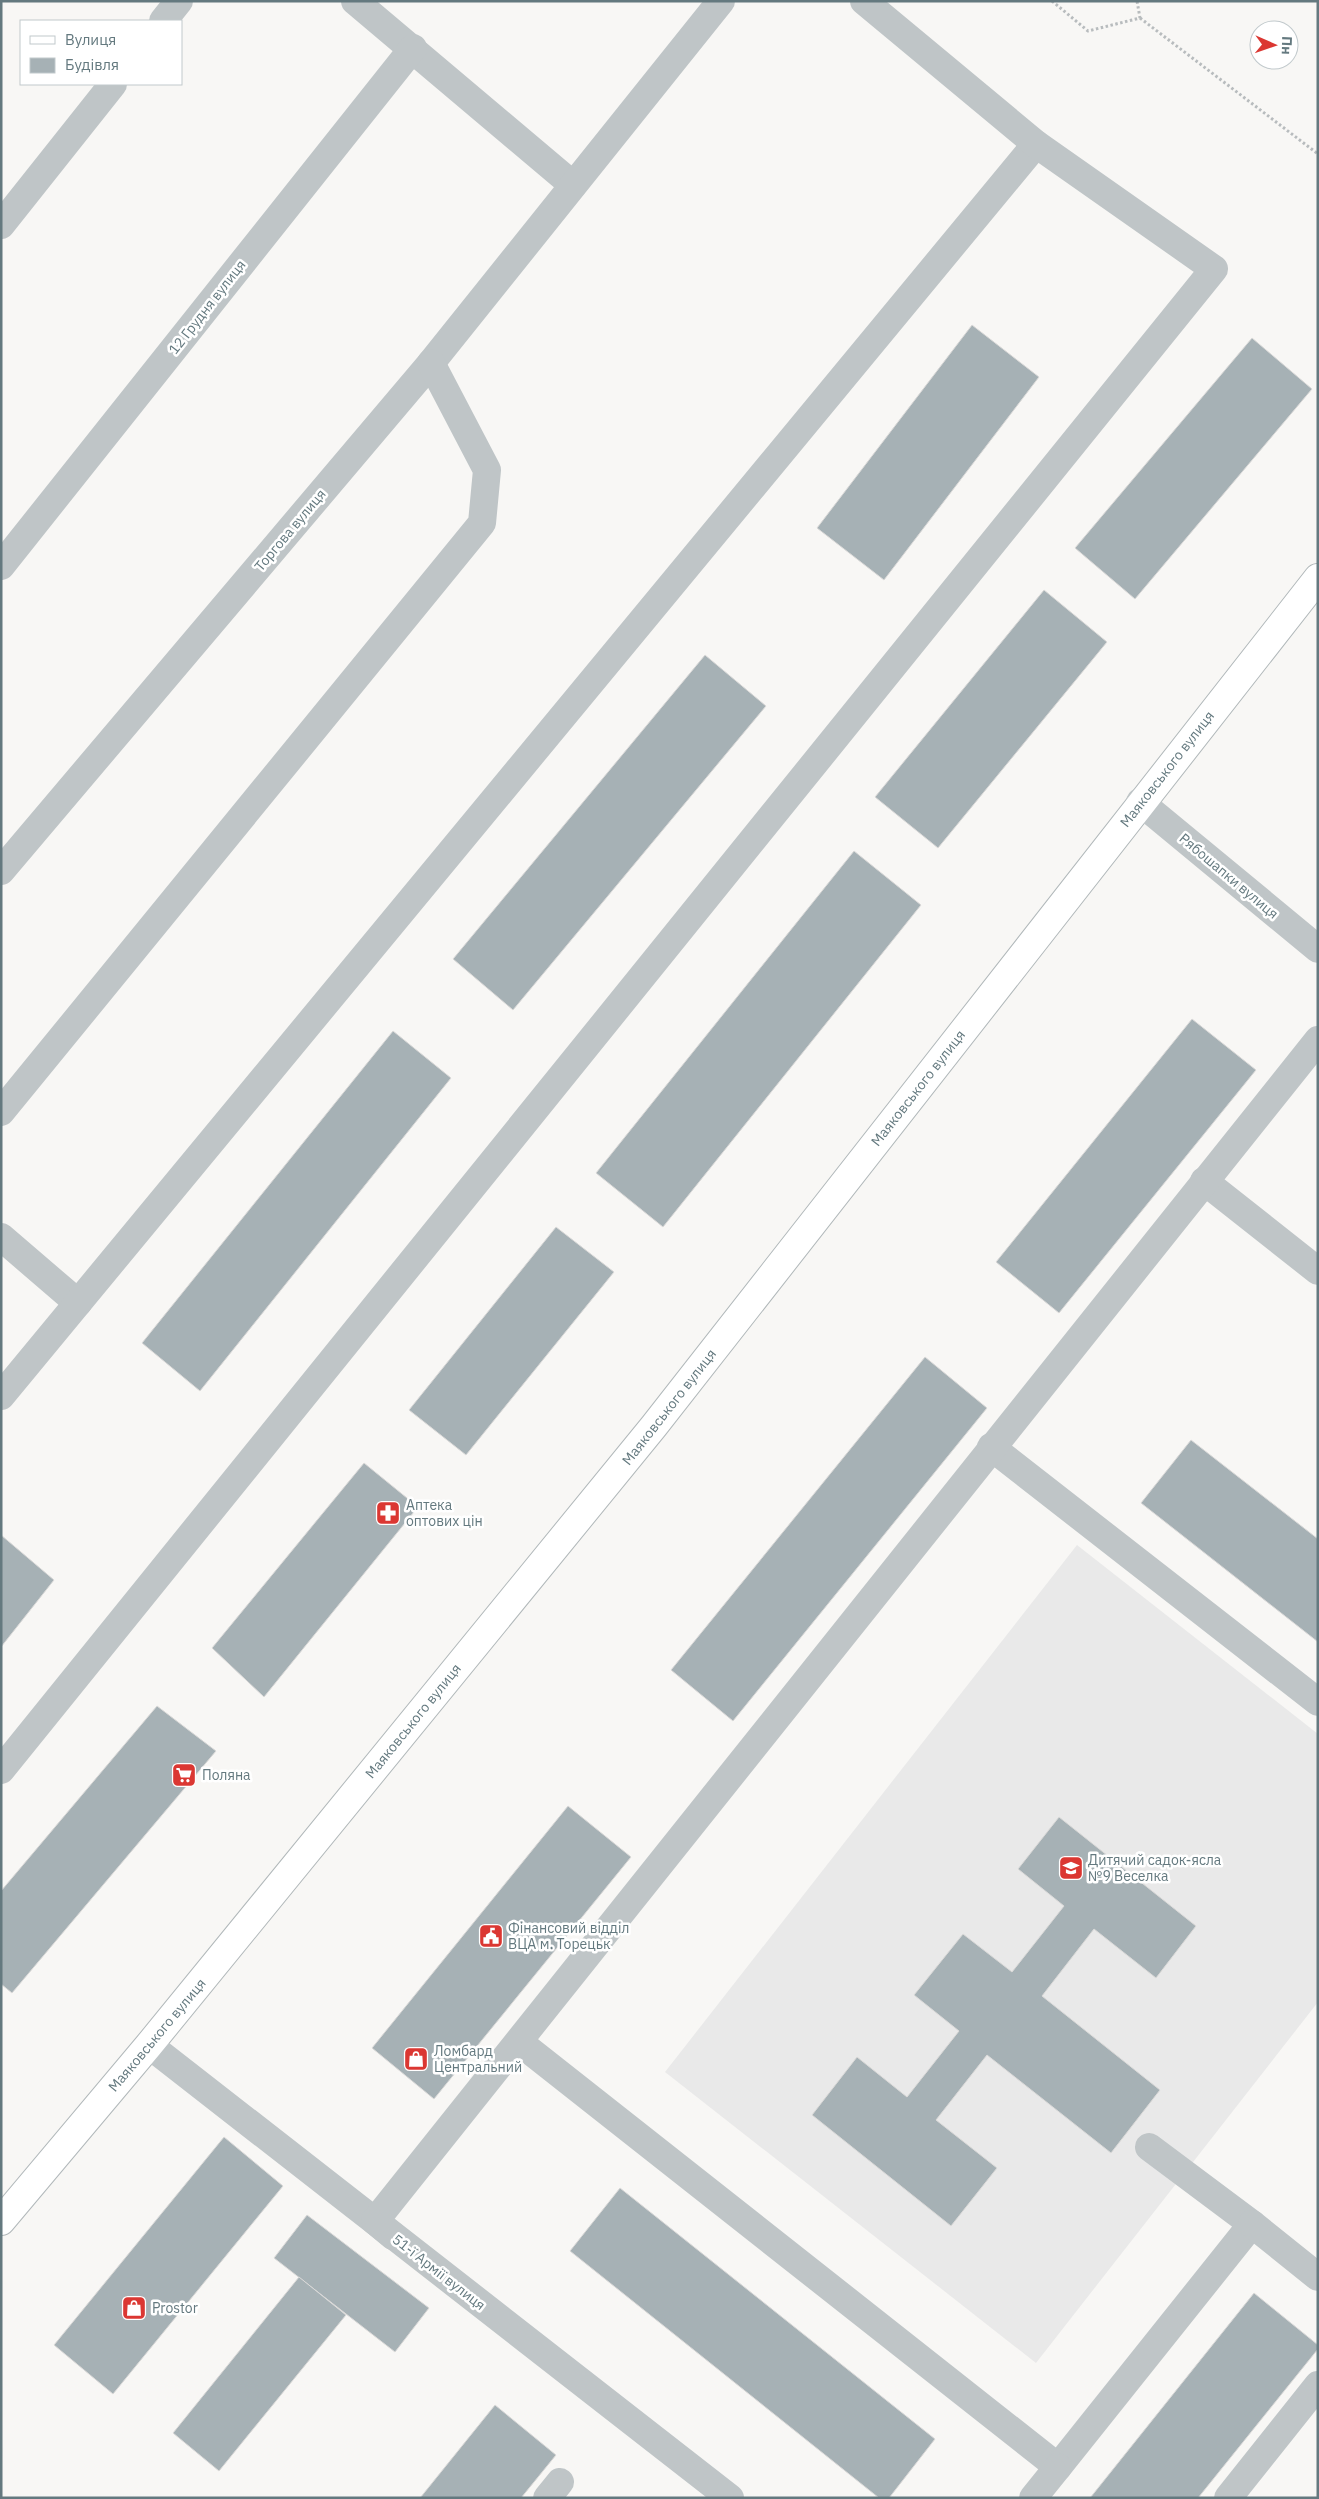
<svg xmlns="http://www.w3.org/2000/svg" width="1319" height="2499" font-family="'IBM Plex Sans',sans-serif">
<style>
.built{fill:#e9e9e9}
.building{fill:#a6b1b5;stroke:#dad9d8}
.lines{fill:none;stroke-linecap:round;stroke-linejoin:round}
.major-casing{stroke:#b1b8ba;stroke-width:30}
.path{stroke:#b8bcbe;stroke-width:3;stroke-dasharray:2.5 2.5;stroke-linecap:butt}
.minor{stroke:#bfc5c7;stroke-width:28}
.major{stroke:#fff;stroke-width:28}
.labels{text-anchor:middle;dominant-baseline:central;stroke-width:5;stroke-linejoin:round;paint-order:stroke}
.street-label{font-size:14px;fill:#64797f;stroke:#fff}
.poi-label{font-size:14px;fill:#64797f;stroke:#fff;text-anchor:start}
</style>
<rect width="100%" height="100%" fill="#f8f7f5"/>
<polygon class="built" points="1077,1545 1318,1734 1318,2002 1036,2363 665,2072"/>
<g class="building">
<polygon points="972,325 1039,377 884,580 817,528"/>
<polygon points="1252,338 1312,389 1135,599 1075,548"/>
<polygon points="1044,590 1107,642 938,848 875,797"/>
<polygon points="705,655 766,706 513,1010 453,959"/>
<polygon points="854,851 921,905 663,1227 596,1173"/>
<polygon points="1192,1019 1256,1070 1059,1313 996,1262"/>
<polygon points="393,1031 451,1078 200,1391 142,1343"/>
<polygon points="556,1227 614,1272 466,1455 409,1410"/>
<polygon points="925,1357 987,1408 733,1721 671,1670"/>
<polygon points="1191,1440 1318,1539 1318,1642 1141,1503"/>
<polygon points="364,1463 418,1507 264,1697 212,1648"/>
<polygon points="1,1535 54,1580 1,1647"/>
<polygon points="157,1706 216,1751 12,1993 1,1984 1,1891"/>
<polygon points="568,1806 631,1857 434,2099 372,2048"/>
<polygon points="1059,1817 1196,1926 1156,1978 1094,1929 1042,1996 1160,2090 1111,2153 987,2055 936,2120 997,2168 951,2226 812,2115 857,2057 907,2097 959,2031 914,1995 963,1934 1012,1972 1064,1906 1018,1869"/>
<polygon points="224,2137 283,2186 113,2394 54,2345"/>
<polygon points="620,2188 935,2439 889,2498 879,2498 570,2251"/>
<polygon points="307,2215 429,2308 395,2352 274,2258"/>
<polygon points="299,2277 346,2315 219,2471 173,2433"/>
<polygon points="1254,2293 1318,2345 1318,2349 1198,2498 1090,2498"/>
<polygon points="495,2405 556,2455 521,2498 420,2498"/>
</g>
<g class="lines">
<defs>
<polyline id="major" points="1,2221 149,2045 654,1426 1318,578"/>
</defs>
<use href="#major" class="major-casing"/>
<g class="path">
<polyline points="1052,1 1088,31 1140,18 1137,1"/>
<polyline points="1140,18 1318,154"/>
</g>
<g class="minor">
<polyline points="355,1 573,185"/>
<polyline points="163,21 179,1"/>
<polyline points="1,225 113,84"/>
<polyline points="1,566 413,48"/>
<polyline points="1140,802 1318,949"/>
<polyline points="1,871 431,363 721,1"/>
<polyline points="1,1112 482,523 487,470 431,363"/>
<polyline points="1204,1181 1318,1271"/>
<polyline points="1,1237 78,1303"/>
<polyline points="1,1396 1036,144"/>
<polyline points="991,1447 1318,1702"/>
<polyline points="1,1770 1214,269 1036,144 864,1"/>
<polyline points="519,2042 1058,2467 1252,2224 1149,2147"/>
<polyline points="149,2045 730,2498"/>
<polyline points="1252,2224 1318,2277"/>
<polyline points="393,2236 375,2221 1318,1040"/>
<polyline points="547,2498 560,2482"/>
<polyline points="1033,2498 1058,2467"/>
<polyline points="1228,2498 1318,2385"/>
</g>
<use href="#major" class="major"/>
</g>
<defs>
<symbol id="pharmacy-square" viewBox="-11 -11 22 22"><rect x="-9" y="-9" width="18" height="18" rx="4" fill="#db3732" stroke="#fff"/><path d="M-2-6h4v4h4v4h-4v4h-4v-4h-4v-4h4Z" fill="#fff"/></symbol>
<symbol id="supermarket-square" viewBox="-11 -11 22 22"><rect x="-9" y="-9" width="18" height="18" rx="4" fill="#db3732" stroke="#fff"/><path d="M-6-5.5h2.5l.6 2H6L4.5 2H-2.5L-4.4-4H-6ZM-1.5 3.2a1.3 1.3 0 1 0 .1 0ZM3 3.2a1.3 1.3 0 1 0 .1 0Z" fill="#fff"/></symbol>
<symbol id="school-square" viewBox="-11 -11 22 22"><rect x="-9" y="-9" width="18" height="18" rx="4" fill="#db3732" stroke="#fff"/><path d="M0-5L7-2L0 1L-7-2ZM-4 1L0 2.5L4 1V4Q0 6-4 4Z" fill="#fff"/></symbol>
<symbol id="civic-square" viewBox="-11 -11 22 22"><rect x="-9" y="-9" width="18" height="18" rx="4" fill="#db3732" stroke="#fff"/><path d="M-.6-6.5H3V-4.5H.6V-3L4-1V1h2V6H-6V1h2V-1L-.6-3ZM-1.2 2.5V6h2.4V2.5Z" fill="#fff"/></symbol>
<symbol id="shop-square" viewBox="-11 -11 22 22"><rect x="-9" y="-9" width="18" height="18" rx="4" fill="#db3732" stroke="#fff"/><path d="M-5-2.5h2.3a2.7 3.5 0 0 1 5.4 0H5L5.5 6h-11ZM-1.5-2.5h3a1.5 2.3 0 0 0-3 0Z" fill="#fff"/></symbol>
</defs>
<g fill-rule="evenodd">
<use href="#pharmacy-square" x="374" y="1499" width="28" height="28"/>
<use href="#supermarket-square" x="170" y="1761" width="28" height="28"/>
<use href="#school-square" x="1057" y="1854" width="28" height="28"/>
<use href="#civic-square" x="477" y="1922" width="28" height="28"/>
<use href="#shop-square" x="402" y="2045" width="28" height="28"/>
<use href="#shop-square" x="120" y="2294" width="28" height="28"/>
</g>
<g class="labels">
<g class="street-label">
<text transform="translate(207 307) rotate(-52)">12 Грудня вулиця</text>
<text transform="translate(290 530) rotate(-50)">Торгова вулиця</text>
<text transform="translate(1167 769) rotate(-52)">Маяковського вулиця</text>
<text transform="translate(1229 876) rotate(40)">Рябошапки вулиця</text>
<text transform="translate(918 1088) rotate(-52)">Маяковського вулиця</text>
<text transform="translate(669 1407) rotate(-52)">Маяковського вулиця</text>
<text transform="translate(413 1721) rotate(-51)">Маяковського вулиця</text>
<text transform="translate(157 2035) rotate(-50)">Маяковського вулиця</text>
<text transform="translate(439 2272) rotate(38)">51-ї Армії вулиця</text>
</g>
<g class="poi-label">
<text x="406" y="1505">Аптека<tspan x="406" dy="16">оптових цін</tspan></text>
<text x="202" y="1775">Поляна</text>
<text x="1088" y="1860">Дитячий садок-ясла<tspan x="1088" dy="16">№9 Веселка</tspan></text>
<text x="508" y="1928">Фінансовий відділ<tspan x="508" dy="16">ВЦА м. Торецьк</tspan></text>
<text x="434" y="2051">Ломбард<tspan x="434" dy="16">Центральний</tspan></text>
<text x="152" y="2308">Prostor</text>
</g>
</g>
<rect width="1319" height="2499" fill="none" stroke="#64797f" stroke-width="5"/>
<rect x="20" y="20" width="162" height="65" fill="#ffffff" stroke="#c1c9cc"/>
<rect x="30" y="36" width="25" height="8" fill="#ffffff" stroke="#c1c9cc"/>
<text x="65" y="45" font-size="15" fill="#64797f">Вулиця</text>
<rect x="30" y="58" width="25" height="15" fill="#a6b1b5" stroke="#c1c9cc"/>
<text x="65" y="70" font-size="15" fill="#64797f">Будівля</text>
<g transform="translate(1274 45) rotate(92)"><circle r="24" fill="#ffffff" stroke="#c1c9cc"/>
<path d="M0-4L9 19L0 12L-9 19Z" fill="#db3732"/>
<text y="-8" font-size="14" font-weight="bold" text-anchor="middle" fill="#64797f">Пн</text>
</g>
</svg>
